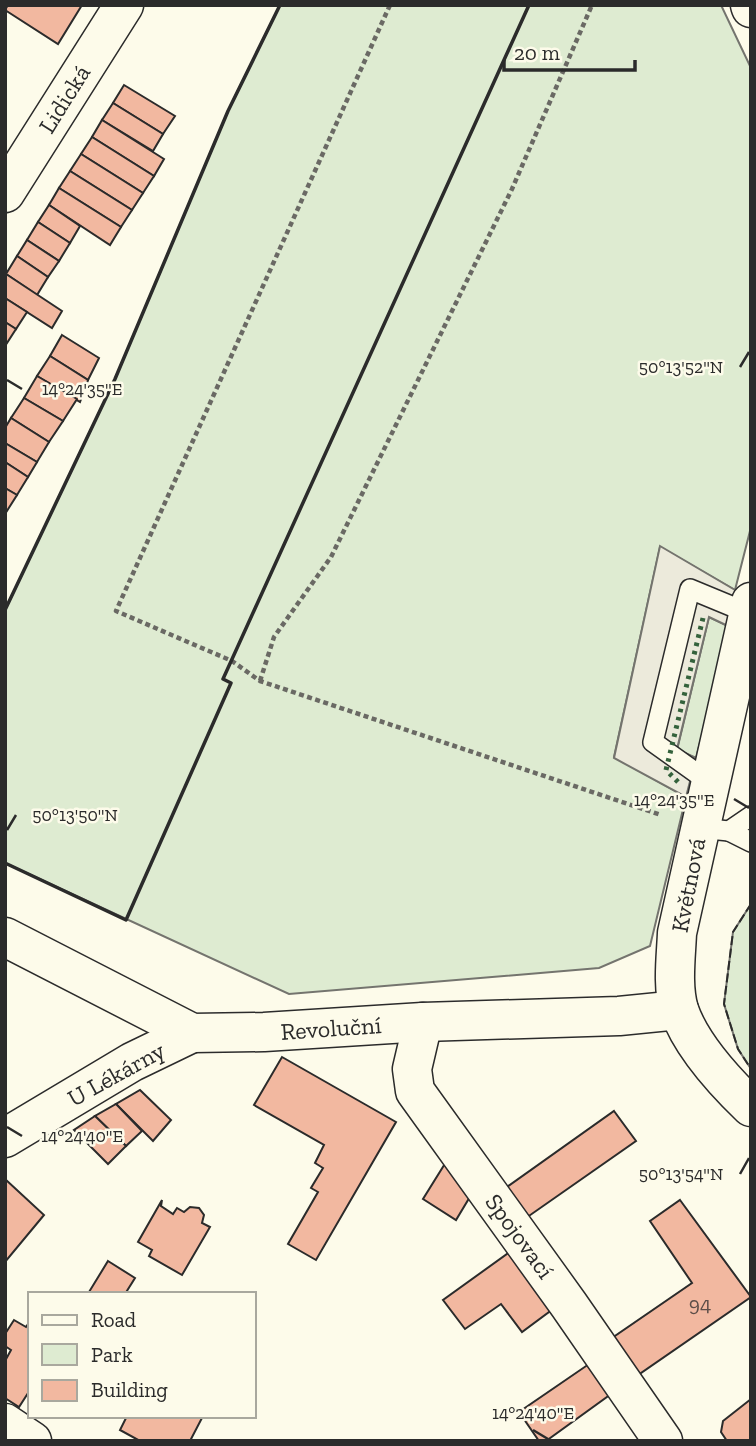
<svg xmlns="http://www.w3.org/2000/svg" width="756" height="1446" font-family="'Zilla Slab',serif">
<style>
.green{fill:#deebd1;stroke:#74746e;stroke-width:2}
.parking{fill:#eceadb;stroke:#74746e;stroke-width:2}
.building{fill:#f2b8a0;stroke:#2b2b2b;stroke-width:2}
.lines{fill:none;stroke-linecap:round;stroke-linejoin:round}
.lane-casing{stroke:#2b2b2b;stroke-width:22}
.street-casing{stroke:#2b2b2b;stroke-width:41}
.secondary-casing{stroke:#2b2b2b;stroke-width:41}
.path{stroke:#6a6964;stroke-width:4.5;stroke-dasharray:5 3.5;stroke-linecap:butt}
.lane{stroke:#fdfbea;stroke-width:19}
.street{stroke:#fdfbea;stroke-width:38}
.secondary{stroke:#fdfbea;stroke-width:38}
.hedge{stroke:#34623c;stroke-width:5;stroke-dasharray:3.5 5;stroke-linecap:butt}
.fence{stroke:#2b2b2b;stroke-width:2;stroke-dasharray:9 3.5;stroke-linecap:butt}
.wall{stroke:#2b2b2b;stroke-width:3.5}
.ticks{fill:none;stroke:#2b2b2b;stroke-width:2.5}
.labels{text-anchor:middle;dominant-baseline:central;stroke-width:5;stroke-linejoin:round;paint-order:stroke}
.number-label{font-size:21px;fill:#5d4e48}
.street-label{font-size:24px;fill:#2b2b2b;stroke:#fdfbea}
.ticks-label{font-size:18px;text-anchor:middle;fill:#2b2b2b;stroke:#fdfbea;stroke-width:5;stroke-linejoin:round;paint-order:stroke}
</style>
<rect width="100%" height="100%" fill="#fdfbea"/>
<g class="green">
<polygon points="280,5 721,5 751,68 751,527 735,590 660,547 614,757 686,797 650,946 599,968 289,994 5,863 5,610 115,379 228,111"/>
<polygon points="709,617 730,627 696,758 677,750"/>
<polygon points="751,904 751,1069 738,1049 724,1004 733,932"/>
</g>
<polygon class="parking" points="660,546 735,590 730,627 709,617 677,749 696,758 686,797 614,758"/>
<g class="building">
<polygon points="8,5 82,5 58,44 5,10"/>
<polygon points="124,85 175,116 163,134 113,103"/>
<polygon points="113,103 163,134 153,151 102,120"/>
<polygon points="102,120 164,159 154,176 92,137"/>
<polygon points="92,137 154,176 143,193 81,154"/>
<polygon points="81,154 143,193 132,210 70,171"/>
<polygon points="70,171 132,210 121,227 59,188"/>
<polygon points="59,188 121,227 110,245 49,205"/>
<polygon points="49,205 80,226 70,243 38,222"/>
<polygon points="38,222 70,243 59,261 27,240"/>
<polygon points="27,240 59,261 48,277 17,256"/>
<polygon points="17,256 48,277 37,295 6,274"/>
<polygon points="6,274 62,311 52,328 5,298"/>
<polygon points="5,298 27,312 16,329 5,322"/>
<polygon points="5,322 16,329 5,346"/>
<polygon points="62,335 99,358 88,380 50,356"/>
<polygon points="50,356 88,380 80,402 37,376"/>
<polygon points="37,376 77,399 63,421 24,398"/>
<polygon points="24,398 63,421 49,442 11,418"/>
<polygon points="11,418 49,442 37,462 5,443 5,428"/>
<polygon points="5,443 37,462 28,477 5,462"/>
<polygon points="5,462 28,477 17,495 5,488"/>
<polygon points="5,488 17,495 5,514"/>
<polygon points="282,1057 396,1122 316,1260 288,1244 318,1192 311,1188 323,1168 315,1163 324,1145 254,1105"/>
<polygon points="140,1090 171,1120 153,1141 116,1104"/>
<polygon points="116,1104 142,1131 126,1146 95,1116"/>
<polygon points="614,1111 636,1141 526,1218 504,1189"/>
<polygon points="95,1116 126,1146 108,1164 74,1130"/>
<polygon points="446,1162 471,1195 456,1220 423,1199"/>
<polygon points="5,1179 44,1215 5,1262"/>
<polygon points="162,1200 161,1206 173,1214 177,1208 184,1212 190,1207 199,1208 204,1215 202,1223 210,1227 182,1275 149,1256 152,1250 138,1242"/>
<polygon points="680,1200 751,1297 638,1375 612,1338 692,1283 650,1221"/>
<polygon points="511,1251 553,1309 522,1332 501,1304 465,1329 443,1300"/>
<polygon points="108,1261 135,1278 125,1294 89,1292"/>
<polygon points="14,1320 26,1327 30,1321 30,1390 19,1407 5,1398 5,1361 11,1350 5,1346 5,1334"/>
<polygon points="589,1364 611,1394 546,1441 539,1441 519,1412"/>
<polygon points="751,1399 751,1441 727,1441 721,1432 723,1421"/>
<polygon points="127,1416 203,1416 190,1441 140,1441 120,1430"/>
</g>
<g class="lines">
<defs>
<g id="lane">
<polyline points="709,782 653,742 690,589 748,613"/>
<polyline points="699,828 729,831 751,816"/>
<polyline points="729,831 751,842"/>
</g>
<g id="street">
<polyline points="5,193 124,5"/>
<polyline points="5,937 192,1033 264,1032 423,1022 619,1016 679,1010"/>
<polyline points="423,1022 412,1069 415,1091 569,1305 663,1441"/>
<polyline points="5,1138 132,1062 192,1033"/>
<polyline points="5,1423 32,1441"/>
</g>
<g id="secondary">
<polyline points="750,5 751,8"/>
<path d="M751,602L677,933C676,957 672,986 679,1010C691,1045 724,1081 751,1107"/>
</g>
</defs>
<use href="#lane" class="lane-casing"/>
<use href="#street" class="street-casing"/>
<use href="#secondary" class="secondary-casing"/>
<g class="path">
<polyline points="390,5 116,611 232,661 260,681 661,815"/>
<polyline points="260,681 274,637 331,557 512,189 592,5"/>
</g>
<use href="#lane" class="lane"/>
<use href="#street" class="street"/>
<use href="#secondary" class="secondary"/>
<polyline class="hedge" points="678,782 666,770 703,618"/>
<polyline class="fence" points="751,904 733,932 724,1004 738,1049 751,1069"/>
<g class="wall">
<polyline points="5,610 115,379 228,111 280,5"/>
<polyline points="5,863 126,920 231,683 223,679 529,5"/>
</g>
</g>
<path class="ticks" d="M740,367L749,352M7,380L22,389M734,799L749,808M7,830L16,815M7,1127L22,1136M740,1174L749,1158M533,1430L548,1439"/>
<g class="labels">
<g class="number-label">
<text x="700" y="1303">94</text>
</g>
<g class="street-label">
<text transform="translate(64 99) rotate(-58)">Lidická</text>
<text transform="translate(688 885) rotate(-79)">Květnová</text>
<text transform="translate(331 1028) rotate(-4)">Revoluční</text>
<text transform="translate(116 1074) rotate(-29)">U Lékárny</text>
<text transform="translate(520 1236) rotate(54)">Spojovací</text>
</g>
</g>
<g class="ticks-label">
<text x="681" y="373">50°13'52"N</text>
<text x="82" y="395">14°24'35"E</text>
<text x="674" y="806">14°24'35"E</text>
<text x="75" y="821">50°13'50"N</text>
<text x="82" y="1142">14°24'40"E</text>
<text x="681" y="1180">50°13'54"N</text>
<text x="533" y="1419">14°24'40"E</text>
</g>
<rect width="756" height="1446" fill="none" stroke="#2b2b2b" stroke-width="14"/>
<rect x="28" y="1292" width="228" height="126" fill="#fdfbea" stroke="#a9a89e" stroke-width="2"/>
<rect x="42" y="1315" width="35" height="10" fill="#fdfbea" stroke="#a9a89e" stroke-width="2"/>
<text x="91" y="1327" font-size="21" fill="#2b2b2b">Road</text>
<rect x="42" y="1344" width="35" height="21" fill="#deebd1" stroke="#a9a89e" stroke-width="2"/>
<text x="91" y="1362" font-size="21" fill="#2b2b2b">Park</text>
<rect x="42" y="1380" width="35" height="21" fill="#f2b8a0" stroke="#a9a89e" stroke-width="2"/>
<text x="91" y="1397" font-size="21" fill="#2b2b2b">Building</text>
<path d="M504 60v10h131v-10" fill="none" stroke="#2b2b2b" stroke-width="3.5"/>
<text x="514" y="60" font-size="21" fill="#2b2b2b" stroke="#fdfbea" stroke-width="5" paint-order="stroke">20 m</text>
</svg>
